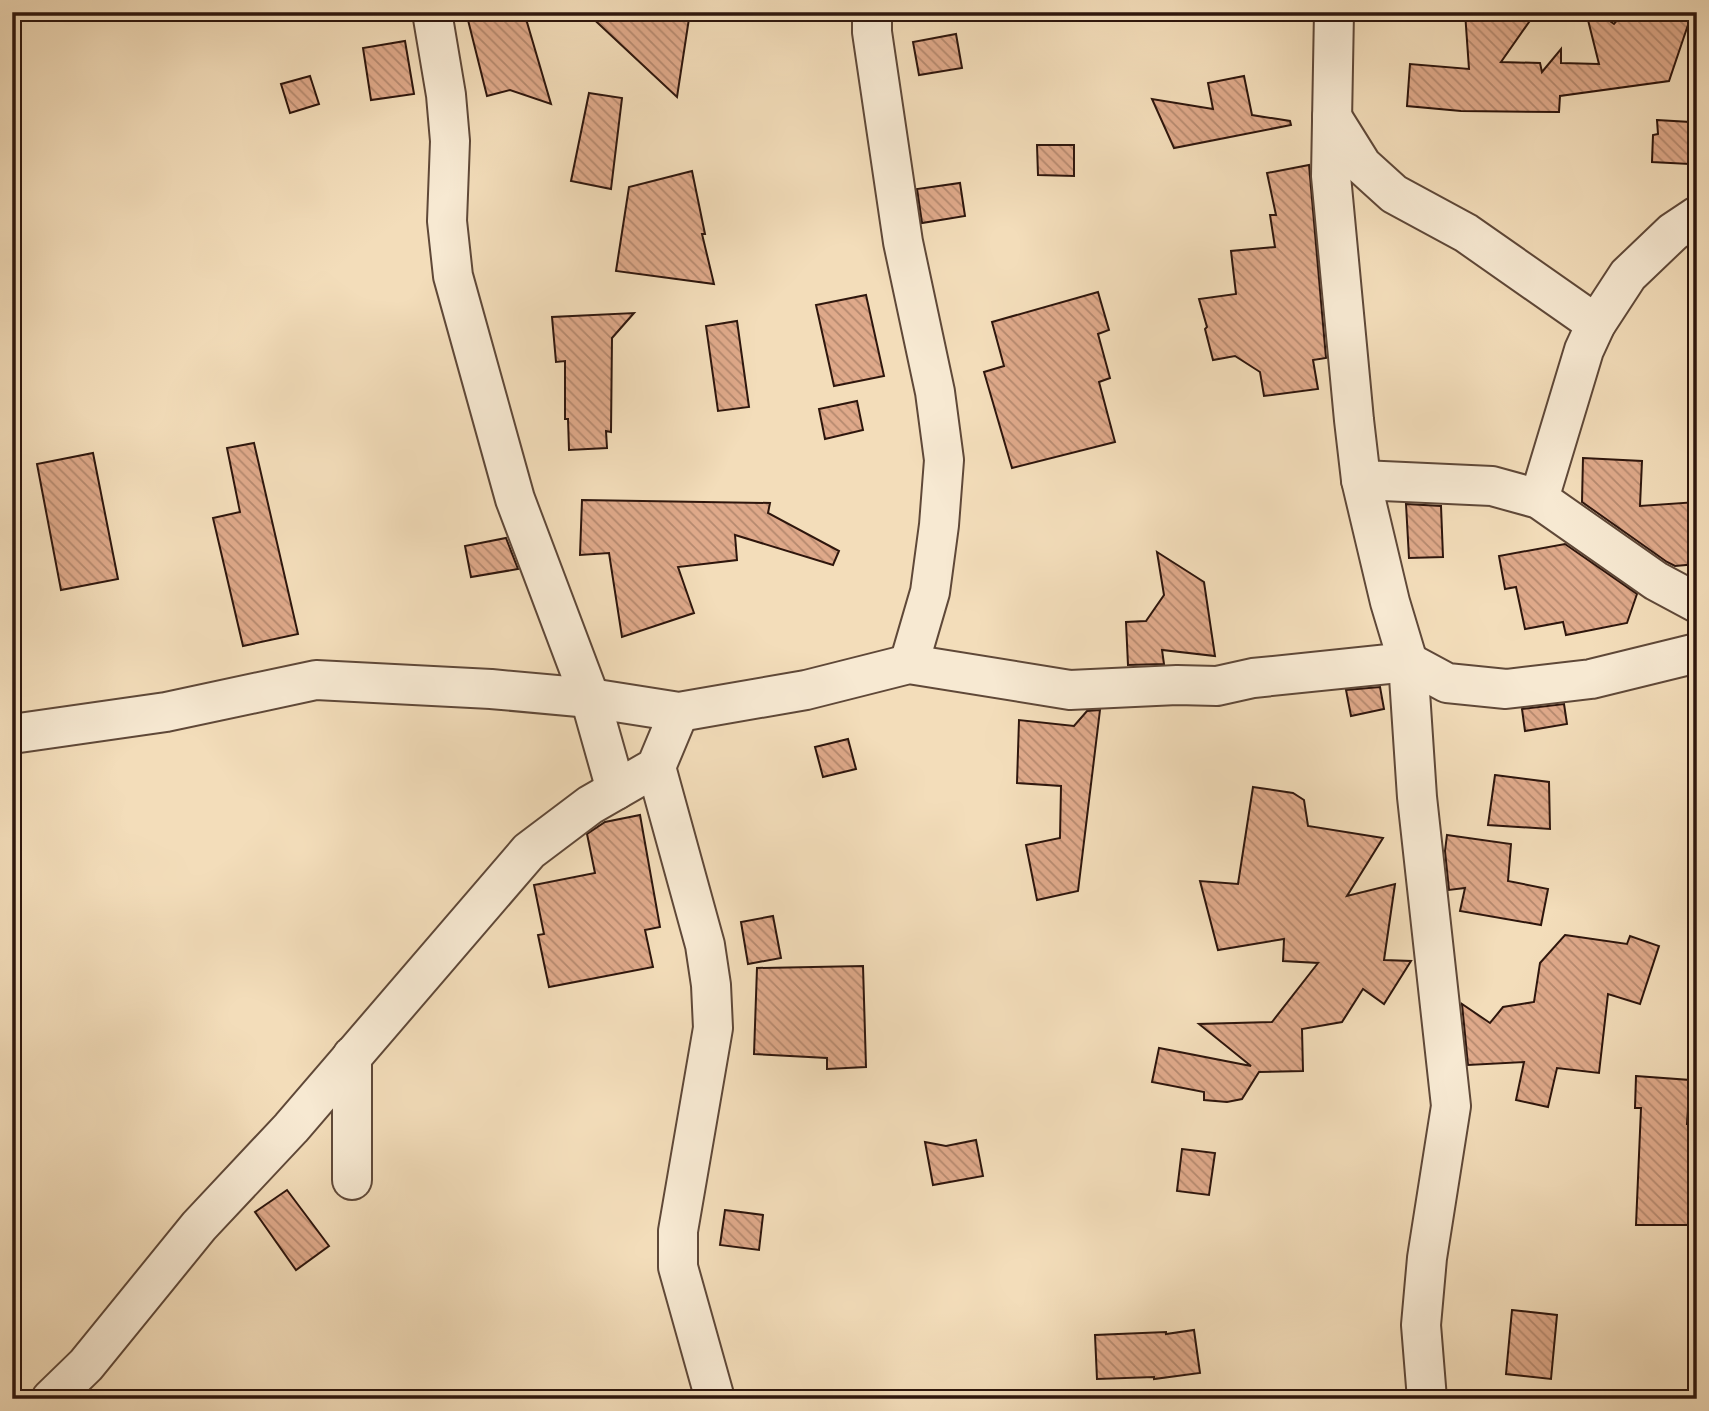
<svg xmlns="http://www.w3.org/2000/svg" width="1709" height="1411" font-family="'Old Standard TT',serif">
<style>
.building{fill:url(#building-back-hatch);stroke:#2e160d;stroke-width:2}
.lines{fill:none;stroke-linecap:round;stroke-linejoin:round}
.street-casing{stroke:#5f4838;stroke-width:42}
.street{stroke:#f7e9d2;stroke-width:38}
</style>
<defs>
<pattern id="building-back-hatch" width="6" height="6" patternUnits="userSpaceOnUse" patternTransform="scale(1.75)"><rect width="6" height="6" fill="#dfa98a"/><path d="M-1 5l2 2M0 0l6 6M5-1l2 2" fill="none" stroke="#b5896f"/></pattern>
</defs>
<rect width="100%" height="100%" fill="#f3ddba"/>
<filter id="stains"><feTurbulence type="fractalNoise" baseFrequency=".00286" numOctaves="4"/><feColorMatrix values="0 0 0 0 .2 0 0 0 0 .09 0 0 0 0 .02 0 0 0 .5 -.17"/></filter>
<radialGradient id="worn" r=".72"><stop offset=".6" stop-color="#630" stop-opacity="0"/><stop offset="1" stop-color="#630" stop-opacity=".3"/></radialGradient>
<g class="building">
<polygon points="466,12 524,12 551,104 510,90 487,96"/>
<polygon points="586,12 690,12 677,97"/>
<polygon points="1465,12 1536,12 1501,62 1540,63 1542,72 1561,49 1561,63 1599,64 1586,12 1597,12 1614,24 1624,12 1667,12 1690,19 1669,81 1560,96 1559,112 1461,111 1407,106 1410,64 1469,69"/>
<polygon points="956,34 962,68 919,75 913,42"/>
<polygon points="405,41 414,94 371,100 363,48"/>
<polygon points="310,76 319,104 290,113 281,84"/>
<polygon points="1244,76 1252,115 1290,121 1291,125 1174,148 1152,99 1213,109 1208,83"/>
<polygon points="589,93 622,98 611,189 571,181"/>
<polygon points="1657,120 1690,122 1689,164 1652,162 1653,135 1658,134"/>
<polygon points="1037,145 1074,145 1074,176 1038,175"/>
<polygon points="1309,165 1326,358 1313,360 1318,389 1264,396 1260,372 1235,356 1213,360 1205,329 1207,327 1199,299 1236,294 1231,251 1275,247 1270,215 1276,215 1267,173"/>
<polygon points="692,171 705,234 702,234 714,284 616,271 629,187"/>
<polygon points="960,183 965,216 922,223 917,189"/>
<polygon points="1098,292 1109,330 1098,334 1110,378 1099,382 1115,442 1012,468 984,372 1004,366 992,322"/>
<polygon points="866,295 884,376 834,386 816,305"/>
<polygon points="634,313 612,338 611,432 606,431 607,448 569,450 568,419 565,419 565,361 556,362 552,317"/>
<polygon points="737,321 749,407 718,411 706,326"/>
<polygon points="857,401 863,430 825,439 819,409"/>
<polygon points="254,443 298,634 243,646 213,518 240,512 227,448"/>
<polygon points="93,453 118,579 61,590 37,464"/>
<polygon points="1583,458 1642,461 1640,506 1697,502 1697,564 1675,566 1667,562 1582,502"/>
<polygon points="582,500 770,503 768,513 839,551 833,565 735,535 737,560 678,567 694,613 622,637 609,553 580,555"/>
<polygon points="1406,504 1441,506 1443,557 1409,558"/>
<polygon points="506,538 518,569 471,577 465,546"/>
<polygon points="1565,544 1637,594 1627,623 1566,635 1563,622 1525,629 1516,587 1505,589 1499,556"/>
<polygon points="1157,552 1204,582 1215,656 1162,650 1164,664 1128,665 1126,622 1146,621 1164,595"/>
<polygon points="1380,687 1384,709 1351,716 1346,690"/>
<polygon points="1564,704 1567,724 1525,731 1522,709"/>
<polygon points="1100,710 1078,891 1037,900 1026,845 1060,838 1061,786 1017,783 1019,720 1074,726 1087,711"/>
<polygon points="848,739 856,769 823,777 815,747"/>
<polygon points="1495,775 1549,782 1550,829 1488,825"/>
<polygon points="1253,787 1293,793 1304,800 1308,826 1383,838 1347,896 1395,884 1384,960 1411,961 1384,1004 1363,989 1342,1022 1302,1029 1303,1071 1259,1072 1242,1099 1227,1102 1204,1100 1204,1092 1152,1082 1159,1048 1251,1066 1199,1024 1272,1022 1318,963 1283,961 1284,939 1218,950 1200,881 1238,884"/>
<polygon points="640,815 660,927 645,930 653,967 549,987 538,935 544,934 534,885 595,873 587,834 605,822"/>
<polygon points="1447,835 1511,844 1508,881 1548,889 1541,925 1460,911 1465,888 1449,890 1445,851"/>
<polygon points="773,916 781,958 748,964 741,922"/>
<polygon points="1565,935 1627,944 1630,936 1659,946 1640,1004 1608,994 1599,1073 1557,1068 1548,1107 1516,1100 1524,1062 1468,1065 1462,1004 1490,1023 1503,1007 1534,1002 1540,963"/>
<polygon points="863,966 866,1067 827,1069 827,1058 754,1054 757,968"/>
<polygon points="1636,1076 1690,1080 1687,1124 1697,1124 1697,1225 1636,1225 1641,1108 1635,1108"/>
<polygon points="976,1140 983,1176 933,1185 925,1142 946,1146"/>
<polygon points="1182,1149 1215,1153 1209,1195 1177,1191"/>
<polygon points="287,1190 329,1246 296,1270 255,1212"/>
<polygon points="725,1210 763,1215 759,1250 720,1245"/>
<polygon points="1512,1310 1557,1315 1551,1379 1506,1374"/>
<polygon points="1194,1330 1200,1373 1154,1379 1154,1377 1097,1379 1095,1335 1166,1332 1166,1334"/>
</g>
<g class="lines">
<defs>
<g id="street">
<polyline points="432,12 446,95 450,141 447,221 453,276 515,499 590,698 616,790"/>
<polyline points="872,12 872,32 903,242 935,392 944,460 939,525 930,592 909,664"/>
<polyline points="1334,12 1331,176 1354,420 1361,480 1390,602 1408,662 1417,797 1451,1106 1427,1258 1421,1325 1427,1399"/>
<polyline points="1332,117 1362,165 1394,194 1466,233 1596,324"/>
<polyline points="1361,480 1492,486 1539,499 1656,581 1697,603"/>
<polyline points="1539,499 1584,350 1596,324 1628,275 1673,232 1697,216"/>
<polyline points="12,734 166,712 316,680 491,689 590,698 679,712 806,690 909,664 1070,690 1177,685 1217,686 1253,678 1408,662 1447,683 1506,689 1591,679 1697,653"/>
<polyline points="656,767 705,945 711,985 713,1028 678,1231 678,1267 715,1399"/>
<polyline points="352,1056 352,1180"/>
<polyline points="51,1399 86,1365 199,1226 291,1128 529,851 590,805 656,767 679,712"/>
</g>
</defs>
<use href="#street" class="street-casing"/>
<use href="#street" class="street"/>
</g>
<rect width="1709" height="1411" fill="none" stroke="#f3ddba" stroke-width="42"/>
<rect x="14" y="14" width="1681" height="1383" fill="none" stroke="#2e160d" stroke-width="3.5"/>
<rect x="21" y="21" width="1667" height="1369" fill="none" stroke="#2e160d" stroke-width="2"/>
<rect width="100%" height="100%" filter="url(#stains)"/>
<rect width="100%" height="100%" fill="url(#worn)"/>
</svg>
